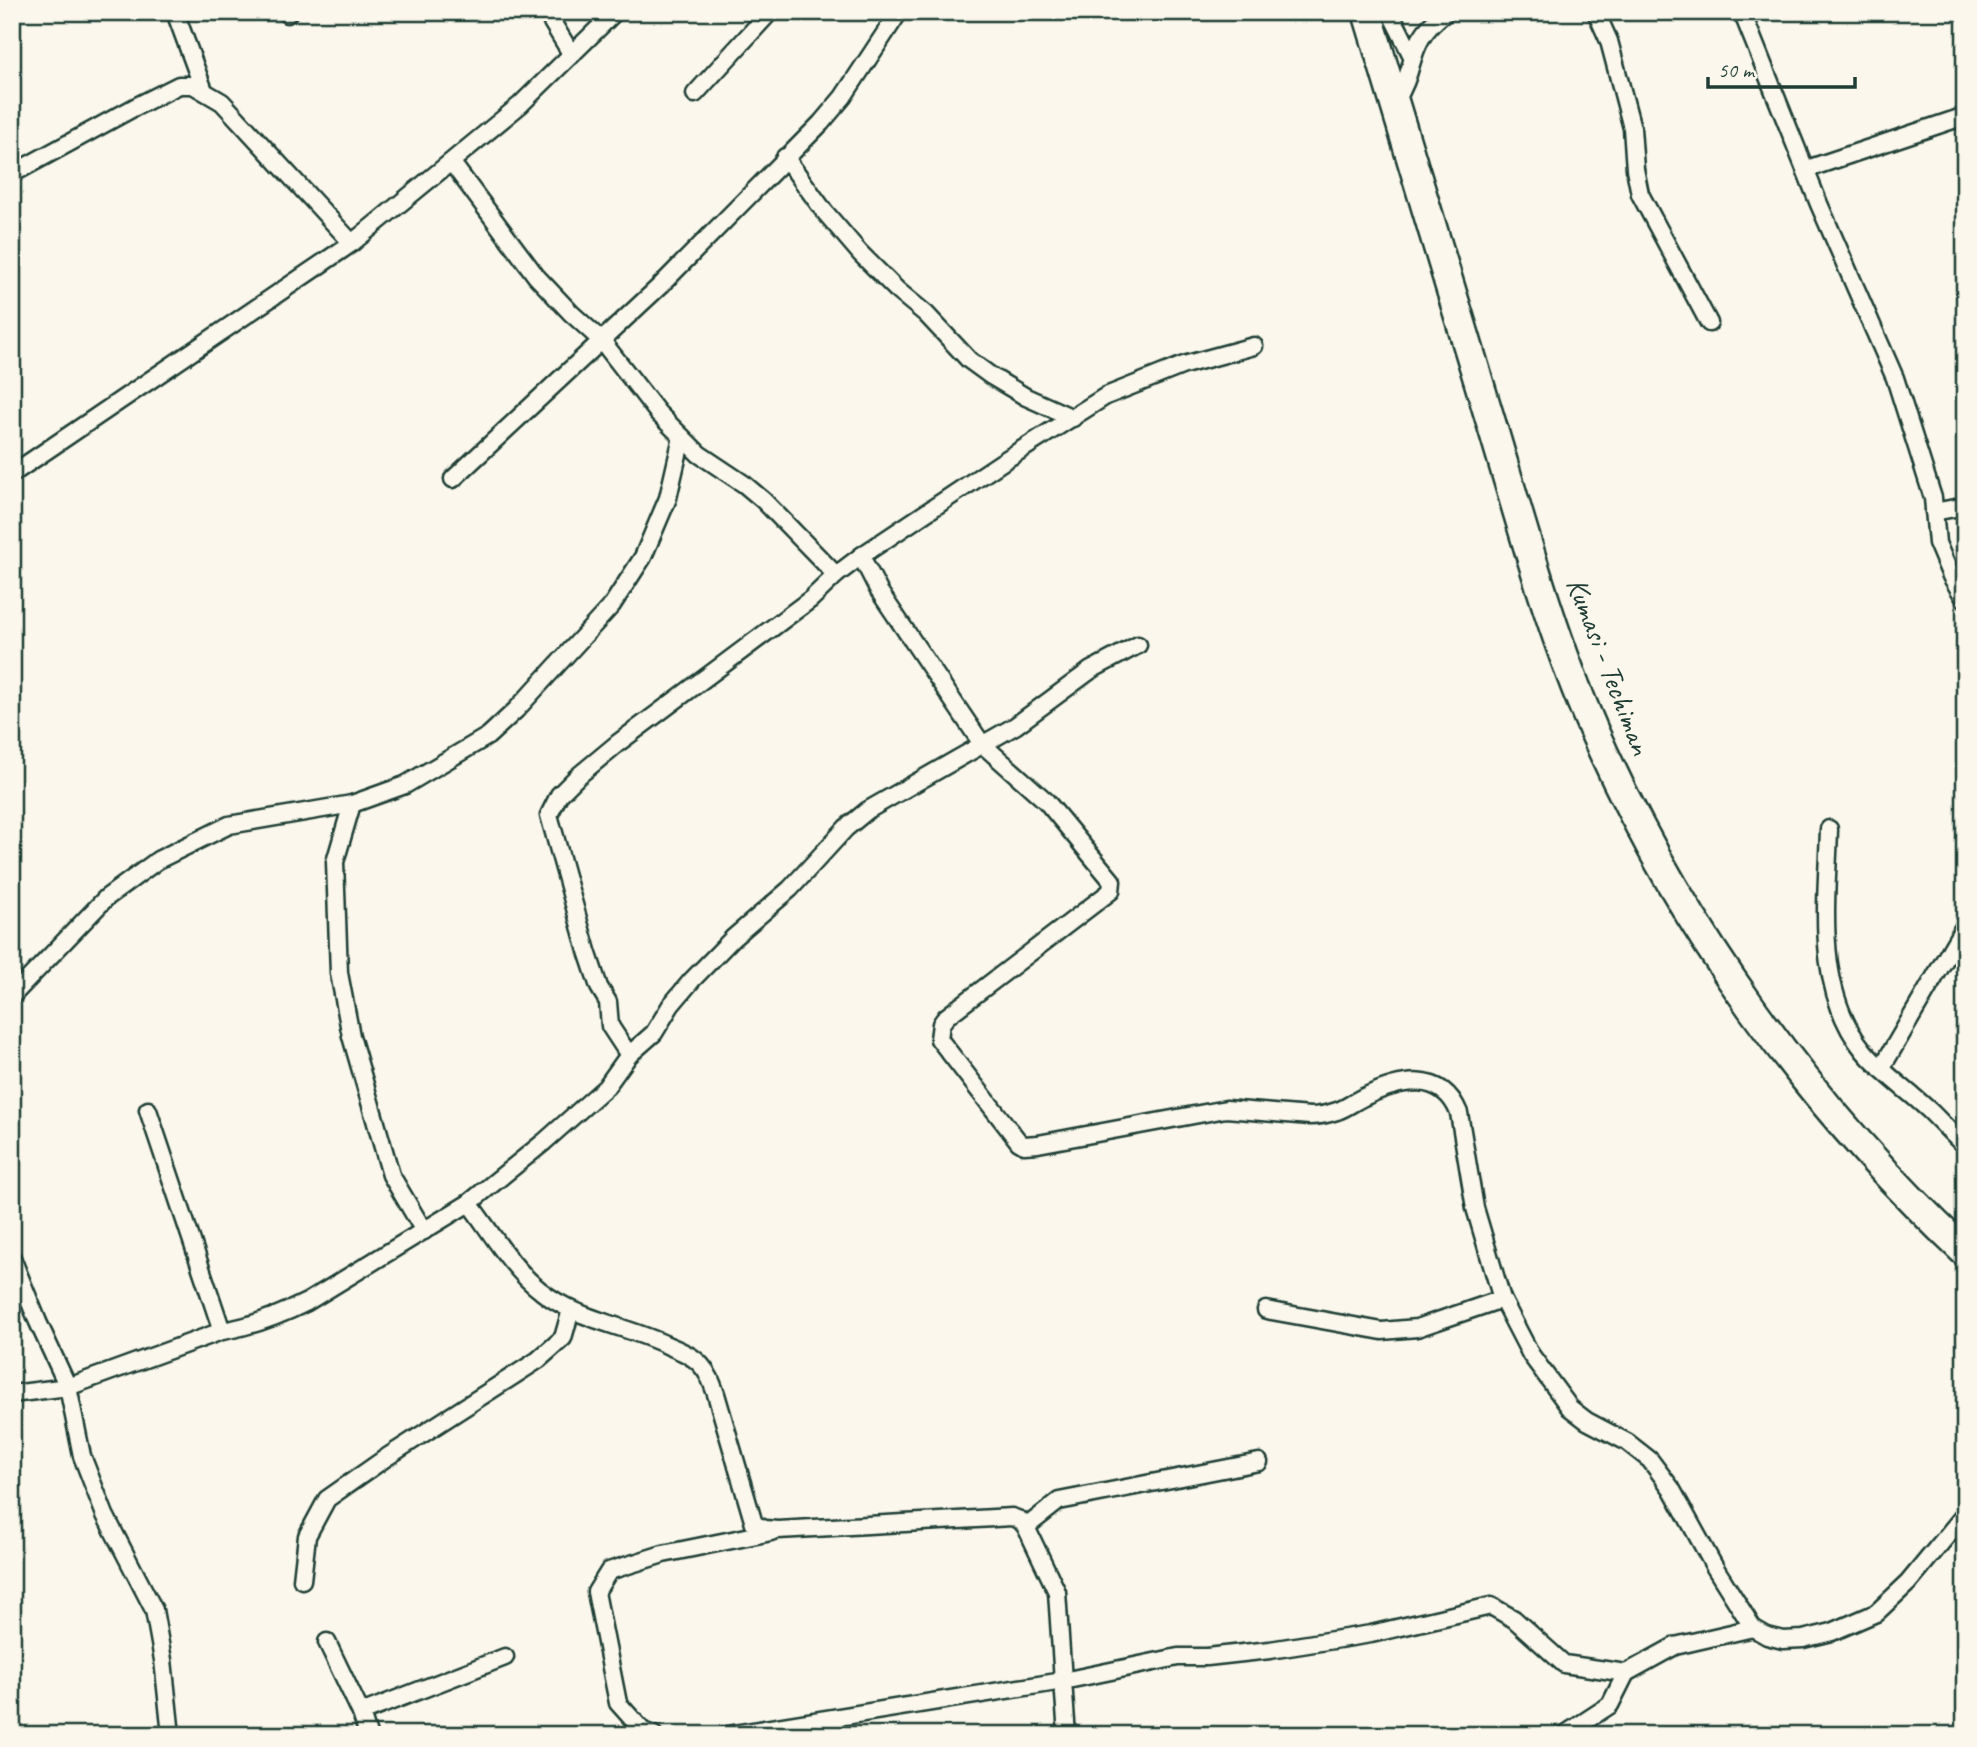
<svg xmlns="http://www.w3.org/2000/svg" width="1977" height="1747" font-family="Caveat,sans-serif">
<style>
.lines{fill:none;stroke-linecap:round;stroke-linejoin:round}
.street-casing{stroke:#1f3d34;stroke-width:21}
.highway-casing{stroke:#1f3d34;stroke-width:33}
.street{stroke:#fbf7ec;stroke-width:16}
.highway{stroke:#fbf7ec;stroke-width:28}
.labels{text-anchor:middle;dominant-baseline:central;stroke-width:5;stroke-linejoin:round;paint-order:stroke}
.street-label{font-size:30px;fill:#1f3d34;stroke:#fbf7ec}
</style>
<rect width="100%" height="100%" fill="#fbf7ec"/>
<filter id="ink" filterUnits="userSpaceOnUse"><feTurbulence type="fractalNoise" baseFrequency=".0143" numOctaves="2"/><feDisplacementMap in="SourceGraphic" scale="14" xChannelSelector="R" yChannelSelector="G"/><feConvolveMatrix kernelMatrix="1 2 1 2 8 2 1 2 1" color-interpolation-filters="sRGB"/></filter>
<g filter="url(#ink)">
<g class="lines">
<defs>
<g id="street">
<polyline points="175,12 203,88"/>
<polyline points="546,12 572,55"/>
<polyline points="1390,12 1412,56"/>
<polyline points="1596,12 1609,41 1632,128 1635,169 1640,194 1709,323"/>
<polyline points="1742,12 1819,204 1895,378 1933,498 1937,543 1951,576 1965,599"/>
<polyline points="287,14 289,12"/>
<polyline points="695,94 770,12"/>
<path d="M1395,102C1419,66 1404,43 1446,12"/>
<polyline points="785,157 824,211 860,253 897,290 926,314 969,360 991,376 1026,397 1073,418"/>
<polyline points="452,163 536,276 571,313 602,341 658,413 699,454 744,484 763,500 836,575"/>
<polyline points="1807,169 1965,116"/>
<polyline points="12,174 135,107 179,85 193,85 222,102 352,243"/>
<polyline points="12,474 352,243 520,105 615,12"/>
<polyline points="453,479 661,285 821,123 843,97 899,12"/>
<polyline points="1934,512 1965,506"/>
<path d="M861,556L879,591L982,744L1046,801L1112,881L1111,891L946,1017L941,1024L939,1039L1019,1142L1024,1145L1038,1144L1226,1109L1310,1116C1319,1116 1328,1114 1337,1111C1347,1108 1356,1100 1366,1096C1400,1080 1442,1070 1459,1113L1475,1208L1502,1299L1531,1355L1570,1408L1587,1421L1627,1442L1650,1460L1671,1488L1714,1566L1753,1628L1767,1636L1783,1640L1803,1639L1832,1632L1876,1613L1908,1583L1965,1514"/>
<path d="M1829,829C1827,901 1814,990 1864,1051C1883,1074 1909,1091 1931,1112C1942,1123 1953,1135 1965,1146"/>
<polyline points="12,996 106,898 158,860 229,825 352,804"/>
<polyline points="629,1055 610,1026 608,1002 599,987 587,951 549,815 559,795 577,777 618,743 811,599 836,575 861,556 1002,462 1106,396 1184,365 1254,346"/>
<polyline points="1881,1069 1965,925"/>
<polyline points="148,1110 222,1331"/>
<path d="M469,1203C491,1232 512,1269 541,1291C577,1320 628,1326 669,1346C681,1351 693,1356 701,1365C709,1374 712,1383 716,1394L754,1524L765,1529L778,1530L1012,1517L1020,1520L1026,1527L1057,1592L1063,1681L727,1735"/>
<polyline points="424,1231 391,1175 351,1036 339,973 335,862 352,804 405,785 488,736 516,710 612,605 643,557 668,498 682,437"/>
<polyline points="12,1258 38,1322 68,1387 82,1456 105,1515 154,1610 163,1660 171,1735"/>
<polyline points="1266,1310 1382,1331 1417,1328 1502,1299"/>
<path d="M12,1394L68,1387L222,1331C253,1326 279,1316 307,1302L469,1203L544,1142L606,1087L629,1055L654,1033L671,1005L692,980L733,938L790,889L846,828L868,810L1015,726L1091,670L1138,645"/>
<polyline points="1026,1527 1059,1501 1259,1462"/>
<polyline points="302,1580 307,1536 327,1499 387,1457 538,1360 563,1338 571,1310"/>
<polyline points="327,1642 361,1713 368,1735"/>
<polyline points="361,1713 505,1657"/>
<polyline points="654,1735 643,1731 618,1703 596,1592 609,1571 663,1554 771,1532"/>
<polyline points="1067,1735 1063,1681 1178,1657 1207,1657 1270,1650 1371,1634 1491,1606 1514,1619 1564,1664 1626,1673 1675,1646 1753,1628"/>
<polyline points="1564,1735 1610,1705 1626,1673"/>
</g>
<path id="highway" d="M1367,12C1409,151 1451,290 1493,429C1523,529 1551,633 1593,729C1680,927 1807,1104 1965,1252"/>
</defs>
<use href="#street" class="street-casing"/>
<use href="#highway" class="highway-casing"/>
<use href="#street" class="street"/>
<use href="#highway" class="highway"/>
</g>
</g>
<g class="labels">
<g class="street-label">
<text transform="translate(1609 666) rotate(69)">Kumasi - Techiman</text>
</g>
</g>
<rect width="1977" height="1747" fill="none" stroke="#fbf7ec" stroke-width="42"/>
<rect x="21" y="21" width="1935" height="1705" fill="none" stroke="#1f3d34" stroke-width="2.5" filter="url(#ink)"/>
<path d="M1708 77v10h147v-10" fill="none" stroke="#1f3d34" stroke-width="3.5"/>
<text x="1718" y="77" font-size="21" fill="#1f3d34" stroke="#fbf7ec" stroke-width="5" paint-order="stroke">50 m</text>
</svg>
